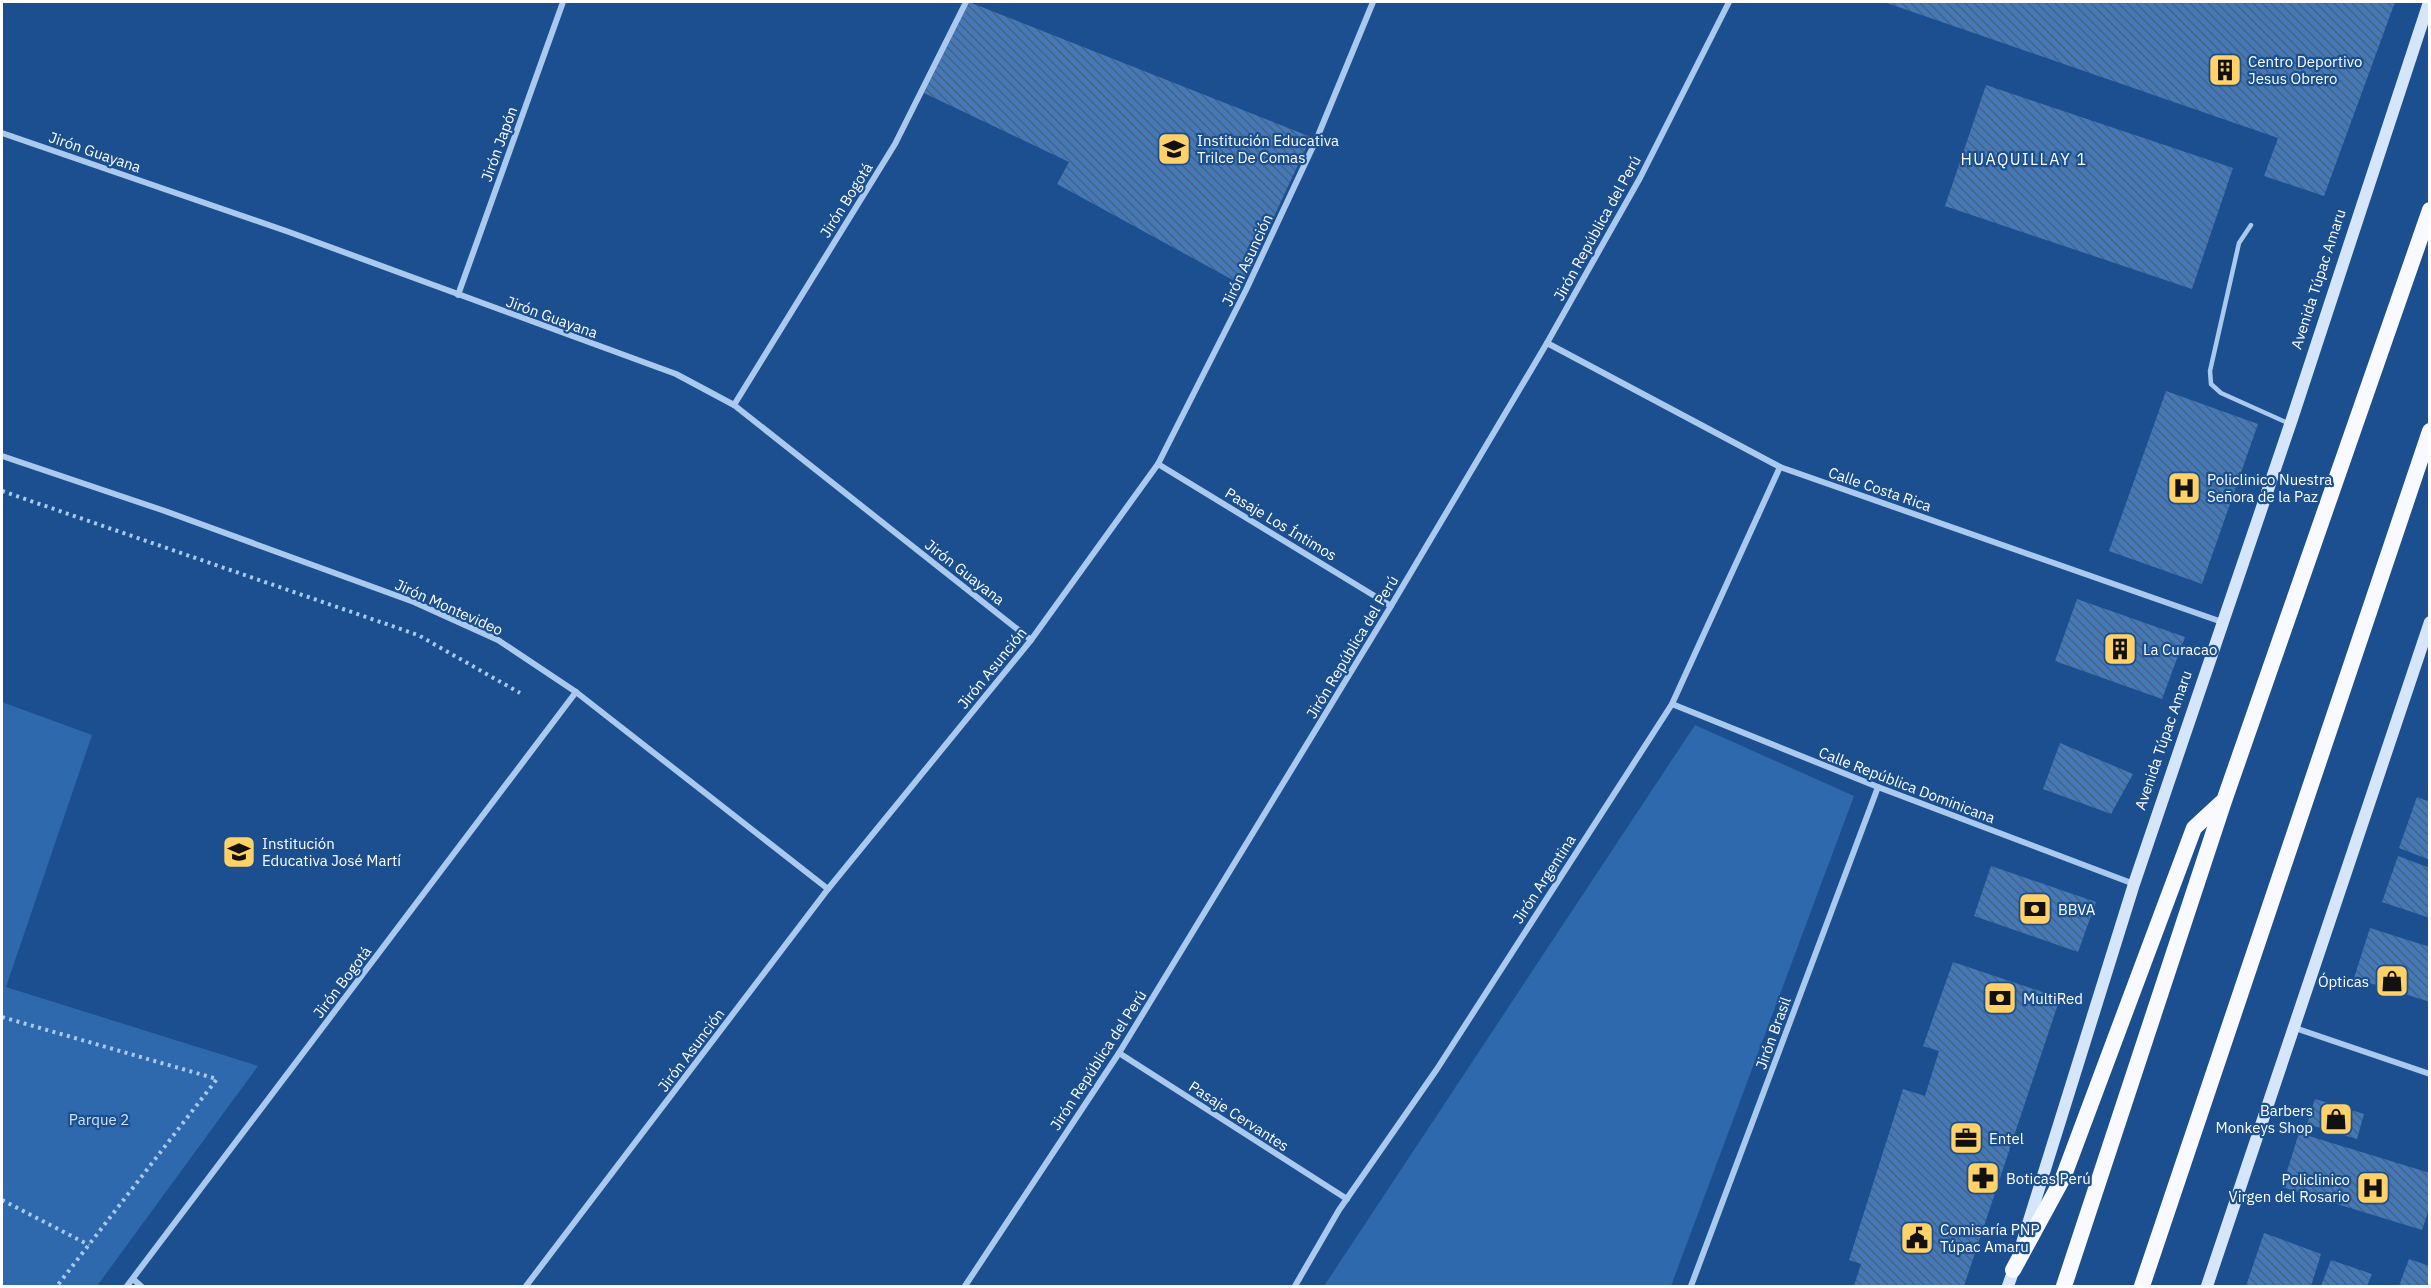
<svg xmlns="http://www.w3.org/2000/svg" width="2431" height="1288" font-family="'IBM Plex Sans',sans-serif">
<style>
.park{fill:#2e69ad}
.building{fill:url(#building-back-hatch)}
.lines{fill:none;stroke-linecap:round;stroke-linejoin:round}
.path{stroke:#a9c9ee;stroke-width:4;stroke-dasharray:3 4.5;stroke-linecap:butt}
.service{stroke:#a9c9ee;stroke-width:4.5}
.minor{stroke:#a9c9ee;stroke-width:6}
.secondary{stroke:#d6e6fa;stroke-width:12}
.trunk{stroke:#f8faff;stroke-width:16}
.labels{text-anchor:middle;dominant-baseline:central;stroke-width:4.5;stroke-linejoin:round;paint-order:stroke}
.poi-label{font-size:15px;fill:#fff;stroke:#1b4f8f;text-anchor:start}
.street-label{font-size:15px;fill:#fff;stroke:#1b4f8f}
.park-label{font-size:15px;fill:#cfe3fa;stroke:#1b4f8f}
.neighbourhood-label{font-size:16px;letter-spacing:1.5px;fill:#fff;stroke:#1b4f8f}
</style>
<defs>
<pattern id="building-back-hatch" width="6" height="6" patternUnits="userSpaceOnUse" patternTransform="scale(1.5)"><rect width="6" height="6" fill="#4478b7"/><path d="M-1 5l2 2M0 0l6 6M5-1l2 2" fill="none" stroke="#486282"/></pattern>
</defs>
<rect width="100%" height="100%" fill="#1b4f8f"/>
<g class="park">
<polygon points="2,702 92,735 6,987 258,1066 97,1286 2,1286"/>
<polygon points="1695,725 1854,796 1671,1286 1324,1286"/>
</g>
<g class="building">
<polygon points="969,2 1311,137 1242,285 1057,184 1069,162 924,93"/>
<polygon points="1884,2 2395,2 2324,196 2264,176 2278,138"/>
<polygon points="1986,85 2233,168 2192,289 1945,206"/>
<polygon points="2166,391 2258,424 2202,584 2109,551"/>
<polygon points="2077,599 2185,637 2162,699 2055,661"/>
<polygon points="2060,743 2133,774 2111,814 2043,789"/>
<polygon points="2417,797 2430,802 2430,860 2399,848"/>
<polygon points="2398,856 2430,868 2430,918 2382,902"/>
<polygon points="1991,866 2096,902 2078,952 1974,916"/>
<polygon points="2370,928 2430,947 2430,1002 2354,978"/>
<polygon points="1953,962 2060,998 1964,1286 1854,1286 1861,1264 1849,1260 1903,1089 1925,1096 1939,1051 1923,1046"/>
<polygon points="2315,1099 2364,1114 2357,1139 2307,1124"/>
<polygon points="2299,1133 2430,1173 2430,1206 2422,1230 2282,1187"/>
<polygon points="2264,1233 2321,1254 2311,1286 2246,1286"/>
<polygon points="2409,1259 2430,1266 2430,1286 2399,1286"/>
<polygon points="2331,1260 2372,1274 2367,1286 2321,1286"/>
</g>
<g class="lines">
<g class="path">
<polyline points="2,491 418,635 520,693"/>
<polyline points="2,1017 217,1079 57,1286"/>
<polyline points="2,1200 89,1245"/>
</g>
<polyline class="service" points="2251,225 2239,243 2210,371 2211,384 2221,393 2290,424"/>
<g class="minor">
<polyline points="2,133 289,232 676,374 734,405 1031,640"/>
<polyline points="458,295 563,2"/>
<polyline points="1547,343 1780,467 2222,622"/>
<polyline points="734,405 895,144 966,2"/>
<polyline points="2,456 162,510 414,602 498,640 576,692 828,889"/>
<polyline points="1158,464 1391,606"/>
<polyline points="1672,704 1878,787 2134,884"/>
<polyline points="2295,1028 2430,1074"/>
<polyline points="1119,1053 1347,1199"/>
<polyline points="133,1279 141,1286"/>
<polyline points="127,1286 576,692"/>
<polyline points="526,1286 828,889 1031,640 1158,464 1246,290 1317,138 1373,2"/>
<polyline points="965,1286 1119,1053 1391,606 1547,343 1640,178 1729,2"/>
<polyline points="1295,1286 1339,1210 1437,1069 1672,704 1780,467"/>
<polyline points="1691,1286 1878,787"/>
</g>
<g class="secondary">
<polyline points="2022,1243 2134,884 2292,419 2429,2"/>
<polyline points="2008,1286 2016,1263"/>
<polyline points="2207,1286 2430,622"/>
</g>
<g class="trunk">
<polyline points="2013,1270 2063,1178 2194,828 2221,803"/>
<polyline points="2064,1286 2224,801 2430,210"/>
<polyline points="2142,1286 2430,431"/>
</g>
</g>
<defs>
<symbol id="building-square" viewBox="-11 -11 22 22"><rect x="-9" y="-9" width="18" height="18" rx="4" fill="#ffd166" stroke="#1b4f8f"/><path d="M-4-6H4V6H1V3H-1V6H-4ZM-2.5-4.3h1.7v1.8h-1.7ZM.8-4.3h1.7v1.8H.8ZM-2.5-1h1.7V.8h-1.7ZM.8-1h1.7V.8H.8Z" fill="#111"/></symbol>
<symbol id="school-square" viewBox="-11 -11 22 22"><rect x="-9" y="-9" width="18" height="18" rx="4" fill="#ffd166" stroke="#1b4f8f"/><path d="M0-5L7-2L0 1L-7-2ZM-4 1L0 2.5L4 1V4Q0 6-4 4Z" fill="#111"/></symbol>
<symbol id="hospital-square" viewBox="-11 -11 22 22"><rect x="-9" y="-9" width="18" height="18" rx="4" fill="#ffd166" stroke="#1b4f8f"/><path d="M-5-5h3v3.5h4V-5h3V5h-3V1.5h-4V5h-3Z" fill="#111"/></symbol>
<symbol id="bank-square" viewBox="-11 -11 22 22"><rect x="-9" y="-9" width="18" height="18" rx="4" fill="#ffd166" stroke="#1b4f8f"/><path d="M-6-4H6V4H-6ZM0-2.3a2.3 2.3 0 1 0 0 4.6a2.3 2.3 0 1 0 0-4.6Z" fill="#111"/></symbol>
<symbol id="shop-square" viewBox="-11 -11 22 22"><rect x="-9" y="-9" width="18" height="18" rx="4" fill="#ffd166" stroke="#1b4f8f"/><path d="M-5-2.5h2.3a2.7 3.5 0 0 1 5.4 0H5L5.5 6h-11ZM-1.5-2.5h3a1.5 2.3 0 0 0-3 0Z" fill="#111"/></symbol>
<symbol id="office-square" viewBox="-11 -11 22 22"><rect x="-9" y="-9" width="18" height="18" rx="4" fill="#ffd166" stroke="#1b4f8f"/><path d="M-6-3h4V-5.5h4V-3h4V5H-6ZM-1-4.5V-3h2v-1.5ZM-6 0V1H6V0Z" fill="#111"/></symbol>
<symbol id="pharmacy-square" viewBox="-11 -11 22 22"><rect x="-9" y="-9" width="18" height="18" rx="4" fill="#ffd166" stroke="#1b4f8f"/><path d="M-2-6h4v4h4v4h-4v4h-4v-4h-4v-4h4Z" fill="#111"/></symbol>
<symbol id="civic-square" viewBox="-11 -11 22 22"><rect x="-9" y="-9" width="18" height="18" rx="4" fill="#ffd166" stroke="#1b4f8f"/><path d="M-.6-6.5H3V-4.5H.6V-3L4-1V1h2V6H-6V1h2V-1L-.6-3ZM-1.2 2.5V6h2.4V2.5Z" fill="#111"/></symbol>
</defs>
<g fill-rule="evenodd">
<use href="#building-square" x="2206" y="51" width="38" height="38"/>
<use href="#school-square" x="1155" y="130" width="38" height="38"/>
<use href="#hospital-square" x="2165" y="469" width="38" height="38"/>
<use href="#building-square" x="2101" y="630" width="38" height="38"/>
<use href="#school-square" x="220" y="833" width="38" height="38"/>
<use href="#bank-square" x="2016" y="890" width="38" height="38"/>
<use href="#shop-square" x="2373" y="962" width="38" height="38"/>
<use href="#bank-square" x="1981" y="979" width="38" height="38"/>
<use href="#shop-square" x="2317" y="1100" width="38" height="38"/>
<use href="#office-square" x="1947" y="1119" width="38" height="38"/>
<use href="#pharmacy-square" x="1964" y="1159" width="38" height="38"/>
<use href="#hospital-square" x="2354" y="1169" width="38" height="38"/>
<use href="#civic-square" x="1898" y="1219" width="38" height="38"/>
</g>
<g class="labels">
<g class="poi-label">
<text x="2248" y="61">Centro Deportivo<tspan x="2248" dy="17">Jesus Obrero</tspan></text>
<text x="1197" y="140">Institución Educativa<tspan x="1197" dy="17">Trilce De Comas</tspan></text>
<text x="2207" y="479">Policlinico Nuestra<tspan x="2207" dy="17">Señora de la Paz</tspan></text>
<text x="2143" y="649">La Curacao</text>
<text x="262" y="843">Institución<tspan x="262" dy="17">Educativa José Martí</tspan></text>
<text x="2058" y="909">BBVA</text>
<text x="2369" y="981" text-anchor="end">Ópticas</text>
<text x="2023" y="998">MultiRed</text>
<text x="2313" y="1110" text-anchor="end">Barbers<tspan x="2313" dy="17">Monkeys Shop</tspan></text>
<text x="1989" y="1138">Entel</text>
<text x="2006" y="1178">Boticas Perú</text>
<text x="2350" y="1179" text-anchor="end">Policlinico<tspan x="2350" dy="17">Virgen del Rosario</tspan></text>
<text x="1940" y="1229">Comisaría PNP<tspan x="1940" dy="17">Túpac Amaru</tspan></text>
</g>
<g class="street-label">
<text transform="translate(499 144) rotate(-70)">Jirón Japón</text>
<text transform="translate(95 152) rotate(19)">Jirón Guayana</text>
<text transform="translate(846 200) rotate(-58)">Jirón Bogotá</text>
<text transform="translate(1597 228) rotate(-61)">Jirón República del Perú</text>
<text transform="translate(1247 260) rotate(-65)">Jirón Asunción</text>
<text transform="translate(2318 279) rotate(-72)">Avenida Túpac Amaru</text>
<text transform="translate(552 317) rotate(20)">Jirón Guayana</text>
<text transform="translate(1880 489) rotate(19)">Calle Costa Rica</text>
<text transform="translate(1281 524) rotate(31)">Pasaje Los Íntimos</text>
<text transform="translate(965 572) rotate(38)">Jirón Guayana</text>
<text transform="translate(449 607) rotate(24)">Jirón Montevideo</text>
<text transform="translate(1352 647) rotate(-59)">Jirón República del Perú</text>
<text transform="translate(992 668) rotate(-51)">Jirón Asunción</text>
<text transform="translate(2163 740) rotate(-71)">Avenida Túpac Amaru</text>
<text transform="translate(1907 785) rotate(21)">Calle República Dominicana</text>
<text transform="translate(1544 879) rotate(-57)">Jirón Argentina</text>
<text transform="translate(342 982) rotate(-53)">Jirón Bogotá</text>
<text transform="translate(1773 1033) rotate(-70)">Jirón Brasil</text>
<text transform="translate(691 1050) rotate(-53)">Jirón Asunción</text>
<text transform="translate(1098 1060) rotate(-57)">Jirón República del Perú</text>
<text transform="translate(1239 1116) rotate(33)">Pasaje Cervantes</text>
</g>
<g class="park-label">
<text x="99" y="1119">Parque 2</text>
</g>
<g class="neighbourhood-label">
<text x="2024" y="159">HUAQUILLAY 1</text>
</g>
</g>
<rect width="2431" height="1288" fill="none" stroke="#ffffff" stroke-width="6"/>
</svg>
